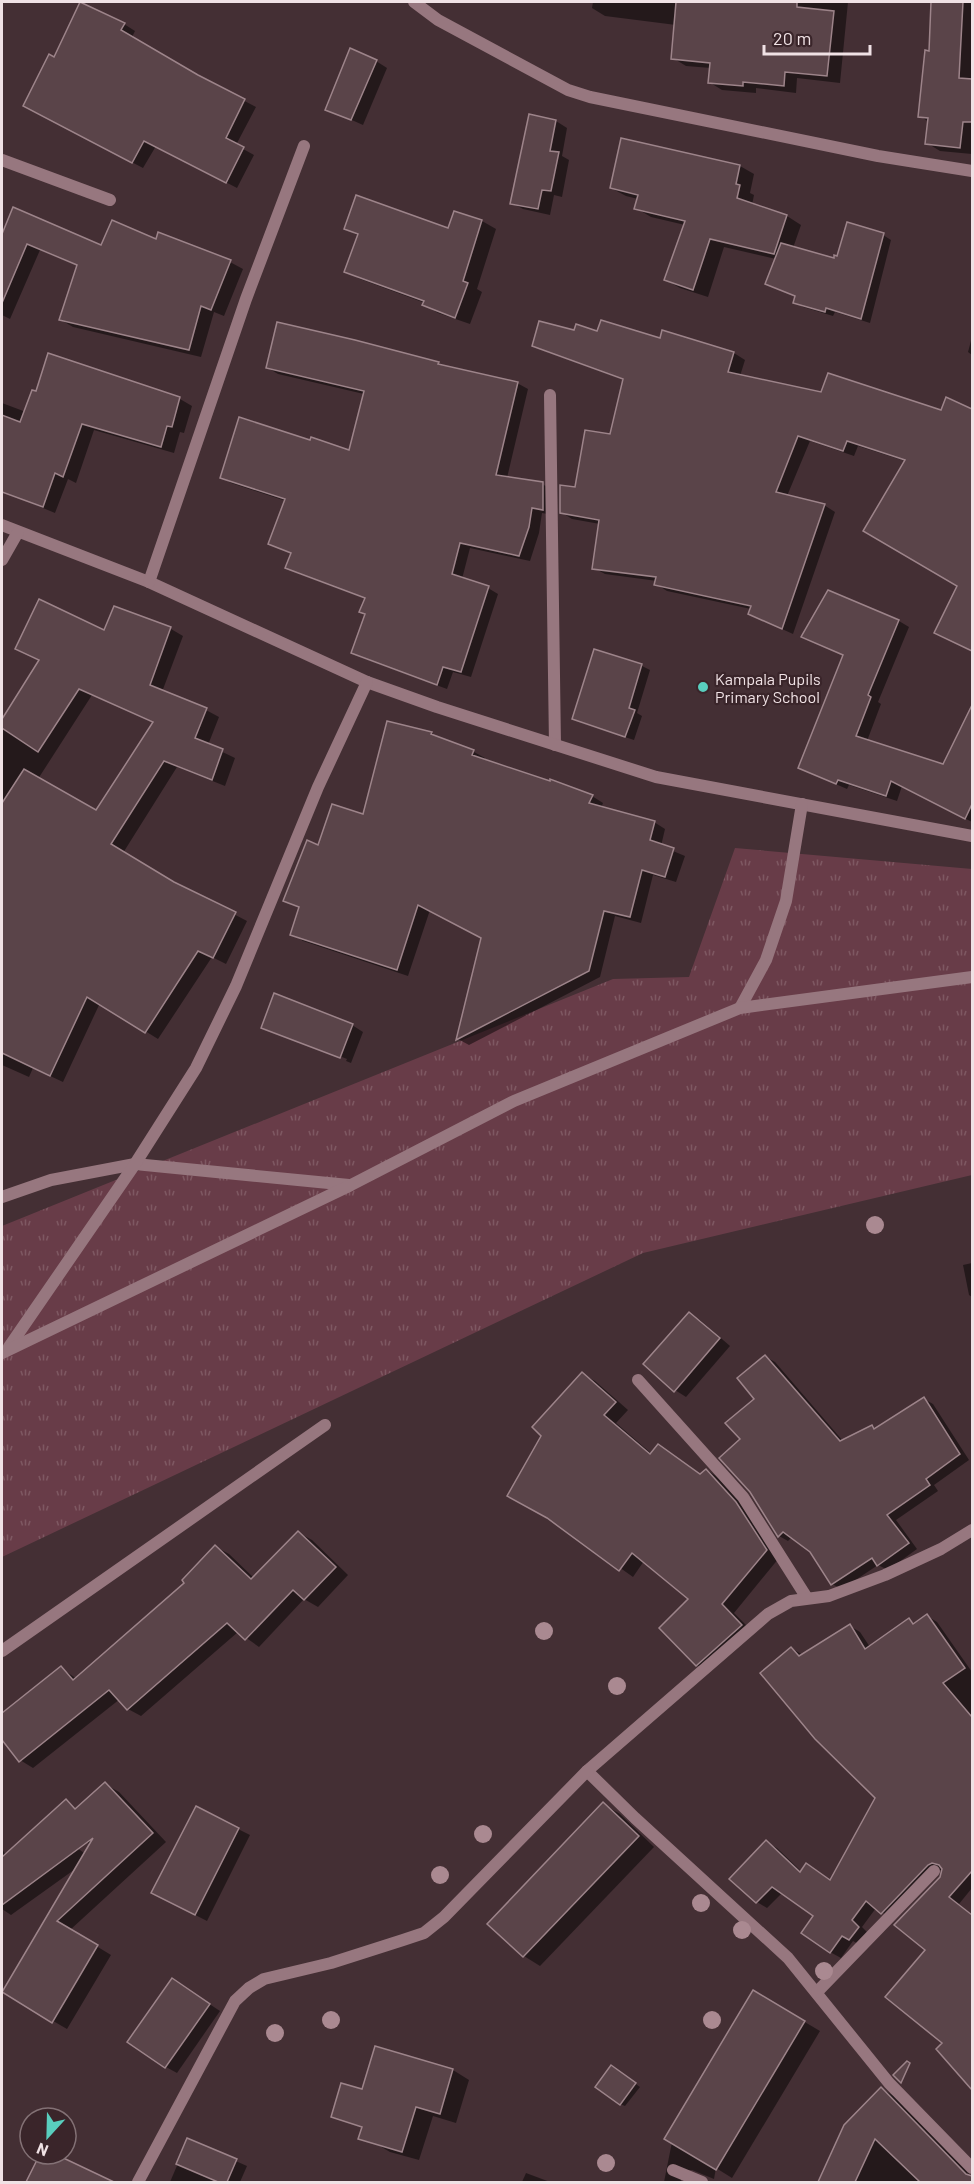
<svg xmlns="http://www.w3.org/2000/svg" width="974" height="2184" font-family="Barlow,sans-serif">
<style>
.grass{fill:url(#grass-tufts)}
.shadow{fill:#0007;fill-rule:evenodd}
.building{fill:#5a4449;stroke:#9d848a;stroke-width:1.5}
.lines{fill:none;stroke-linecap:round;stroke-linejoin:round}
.service{stroke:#97777f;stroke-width:12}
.minor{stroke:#97777f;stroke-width:12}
.tree{fill:#aa8991}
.poi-dot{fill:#59cebe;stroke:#3a252a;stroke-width:2}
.labels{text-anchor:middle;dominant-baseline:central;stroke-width:4.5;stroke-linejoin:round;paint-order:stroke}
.poi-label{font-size:16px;fill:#f0e2e5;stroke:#3a252a;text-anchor:start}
</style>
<defs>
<pattern id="grass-tufts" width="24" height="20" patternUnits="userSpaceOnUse" patternTransform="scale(1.5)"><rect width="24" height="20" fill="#683c48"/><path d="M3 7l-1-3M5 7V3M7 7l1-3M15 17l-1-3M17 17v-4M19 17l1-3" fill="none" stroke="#7e5862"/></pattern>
</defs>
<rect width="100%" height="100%" fill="#442f34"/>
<polygon class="grass" points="735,848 972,869 972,1175 643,1253 2,1557 2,1226 613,979 689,977"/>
<g class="shadow">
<polygon points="593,2 848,2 840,83 797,78 796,93 756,88 756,93 722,90 709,82 711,68 686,66 673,58 676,25 605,16 592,8"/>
<polygon points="932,2 972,2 972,154 940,151 927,143 929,122 920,116 930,52"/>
<polygon points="124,24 135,31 132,37 199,77 256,107 236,145 254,155 237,188 156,146 143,168 36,112 55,59"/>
<polygon points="376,61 387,68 363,125 327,109"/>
<polygon points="556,121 567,128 562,156 569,160 562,197 554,195 550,215 523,209 512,203"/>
<polygon points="740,166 754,174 750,193 754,195 752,205 787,216 801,225 793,248 835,260 883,235 891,240 870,323 835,312 833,316 803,307 795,302 797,296 776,259 724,247 708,297 680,288 666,280 685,225 651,217 636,208 638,199 626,196 611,188"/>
<polygon points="14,209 102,247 156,241 230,262 243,269 224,316 214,312 201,357 73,327 61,320 78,266 40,250 10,319 2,315 2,238"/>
<polygon points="482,221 496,229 477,289 482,292 470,324 438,313 424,305 425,303 360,279 346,271 359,236 346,229 449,230"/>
<polygon points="575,332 661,339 663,332 734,353 745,360 740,376 822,394 942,412 947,399 972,411 972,651 947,638 959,585 905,461 858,446 854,456 810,441 787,496 824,505 835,512 793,634 749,614 751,609 667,591 656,584 657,581 605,574 594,568 600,524 572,519 561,512 611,435 624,380 545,351 534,345"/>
<polygon points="972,337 972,355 968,352"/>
<polygon points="354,341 439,363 445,367 517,383 528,389 507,478 542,484 553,490 553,515 542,513 539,533 530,561 470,548 462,579 488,588 498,594 471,677 453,672 447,689 363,658 352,653 366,615 366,599 297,573 287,568 292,554 270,544 286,501 231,483 221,477 350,452 364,394 278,374 268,368"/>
<polygon points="49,355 180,399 192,406 184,433 180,432 174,453 94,430 76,483 68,479 55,513 2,491 2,403 26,412 37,393"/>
<path d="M115,608L171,629L183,636L162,692L206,710L219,717L208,745L235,758L225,786L177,767L123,853L176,884L247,921L226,964L212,957L158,1039L100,1003L63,1082L33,1068L29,1077L2,1065V1011L56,893L2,957V722L40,660L105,632ZM92,695L154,722L97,812L38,779Z"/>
<polygon points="899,621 909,627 878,702 881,704 867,741 943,765 972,708 972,822 902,786 897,801 849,785 847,789 799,768"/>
<polygon points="595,651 642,666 650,670 637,713 642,716 634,740 582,723 574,718"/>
<polygon points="431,733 442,740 474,752 485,758 484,760 592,796 603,803 601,808 654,822 665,829 661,846 685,856 676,882 653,875 641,923 615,916 600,977 469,1045 458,1039 483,938 430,910 408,976 303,941 292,934 300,908 285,900 319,847 364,816"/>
<polygon points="352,1025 363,1032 351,1063 346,1061 347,1059 273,1030 273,1033 263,1027"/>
<polygon points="972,1263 972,1297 969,1295 963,1265"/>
<polygon points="689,1314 700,1320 730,1346 686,1397 675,1390"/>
<polygon points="766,1357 775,1362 843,1441 872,1426 877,1429 924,1399 933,1404 969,1460 934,1485 938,1491 896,1520 917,1549 888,1570 878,1565 842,1589 832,1584 811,1551 792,1537 788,1541 779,1536 751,1492 742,1439 756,1399"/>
<polygon points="582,1374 595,1381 628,1410 616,1423 652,1454 658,1446 702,1475 707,1470 719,1478 749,1511 779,1558 734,1613 754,1633 709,1672 697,1665 691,1599 644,1561 633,1577 550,1518"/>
<polygon points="299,1533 312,1540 348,1575 318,1607 304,1599 259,1647 238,1632 141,1716 128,1709 120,1699 33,1768 20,1760 2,1738 2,1715 61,1668 77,1679 186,1583 216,1547 229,1554 254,1578"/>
<polygon points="927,1616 937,1622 972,1672 972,1888 959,1904 972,1915 972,2087 944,2043 927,1949 944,1868 939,1871 892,1919 876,1908 862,1927 869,1934 860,1945 853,1941 841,1958 830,1952 815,1915 782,1893 767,1908 757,1902 732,1879 766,1842 777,1848 802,1872 831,1881 877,1798 791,1648 803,1655 850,1626 860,1632 870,1647 909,1620 915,1624"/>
<polygon points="105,1784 119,1792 166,1842 70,1930 111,1955 67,2029 3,1992 78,1867 11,1915 2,1909 2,1849 6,1855 54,1832 90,1857 91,1845 87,1842"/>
<polygon points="603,1804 620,1814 654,1847 540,1966 524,1956"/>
<polygon points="196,1808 250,1835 207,1921 164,1899"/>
<polygon points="173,1980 220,2011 177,2073 166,2067"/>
<polygon points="754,1992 820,2031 732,2178 716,2168 714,2179 692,2170 684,2171 681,2175 681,2182 664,2182 672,2142"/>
<polygon points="376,2047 453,2070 469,2080 456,2123 433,2116 419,2160 390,2152 373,2142"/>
<polygon points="616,2070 640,2087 625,2106 620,2104"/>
<polygon points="882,2089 894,2096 972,2177 972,2182 820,2182 847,2124"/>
<polygon points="188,2140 247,2166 240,2182 170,2182"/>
<polygon points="41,2154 52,2154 109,2182 27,2182"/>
<polygon points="526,2173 550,2182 522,2182"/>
</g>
<g class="building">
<polygon points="80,2 125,23 121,30 198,75 245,99 226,138 244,147 226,183 144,141 132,163 23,106 49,54 54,57"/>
<polygon points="676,2 797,2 797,7 834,11 827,76 785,72 784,86 743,82 743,86 708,83 710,63 671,59"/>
<polygon points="931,2 963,2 959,78 972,79 972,122 963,122 960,148 925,144 928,118 918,117 925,50 929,51"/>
<polygon points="350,48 377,60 351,120 325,110"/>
<polygon points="529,114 556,120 550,151 559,152 551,191 542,190 538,209 510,204"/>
<polygon points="621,138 740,165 736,184 740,185 737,198 787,215 774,254 710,239 693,290 664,280 685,221 634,209 638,195 610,188"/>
<polygon points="356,195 448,228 454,211 482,220 463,281 468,283 455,318 422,305 424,301 344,272 358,234 344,229"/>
<polygon points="13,207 101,245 112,220 156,239 158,232 231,260 211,310 201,306 189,350 59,320 77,265 27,244 2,303 2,234"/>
<polygon points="847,222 884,233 861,319 826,308 825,312 793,303 795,296 765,284 781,243 834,258 834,255 837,256"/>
<polygon points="601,320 660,338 662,330 734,352 728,372 821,392 828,373 941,410 946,397 972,409 972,651 934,633 957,586 863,531 905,460 847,441 843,451 798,436 776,492 825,504 782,629 748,614 751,606 654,585 656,577 592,569 599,520 560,513 560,485 575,487 585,430 610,434 623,379 532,346 539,321 574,330 576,324 597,331"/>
<polygon points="277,322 355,340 439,362 438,364 518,382 496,475 543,482 543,510 532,508 529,527 519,556 460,543 452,574 489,586 461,672 443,667 437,685 351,653 365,614 359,612 365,598 285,568 291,553 268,544 285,499 220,478 239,417 310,440 311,437 349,450 364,391 266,368"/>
<polygon points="48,353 180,397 172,427 167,426 161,447 82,424 63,477 55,473 43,507 2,492 2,415 20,422 32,390 36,391"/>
<polygon points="828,590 899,620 868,695 871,697 856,736 943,764 972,705 972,804 965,819 891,781 886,796 838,780 836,784 798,768 843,655 801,637"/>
<polygon points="39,599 104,630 114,606 171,627 150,685 207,708 195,738 223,749 212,780 164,761 111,844 174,882 236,912 213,958 198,951 145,1033 87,997 50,1076 2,1053 2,803 24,769 96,810 153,722 79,689 38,752 2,728 2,719 39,660 15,649"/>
<polygon points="594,649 642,664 629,708 635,710 625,737 572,719"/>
<polygon points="387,721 432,732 431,734 474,750 472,755 550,781 550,779 593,795 589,803 655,821 650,840 674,848 665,877 642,870 630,917 604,911 589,971 456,1040 481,938 418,905 397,970 290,935 299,907 283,901 307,840 318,845 332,804 363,814"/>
<polygon points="274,993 353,1024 340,1058 261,1028"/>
<polygon points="689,1312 720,1338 674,1392 643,1364"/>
<polygon points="765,1355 840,1441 872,1425 874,1429 924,1397 960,1454 926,1479 930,1485 887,1515 909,1543 877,1566 872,1558 831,1585 810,1552 783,1532 778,1537 750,1492 719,1458 740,1439 725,1423 754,1399 737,1378"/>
<polygon points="582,1372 616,1402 604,1415 650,1454 658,1444 700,1474 706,1469 736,1502 767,1550 722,1604 742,1625 696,1666 659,1628 688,1599 632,1553 619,1571 547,1518 507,1496 541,1436 532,1427"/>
<polygon points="298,1531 336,1567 304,1600 293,1590 245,1640 227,1623 127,1710 109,1690 19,1762 2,1740 2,1713 61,1666 73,1680 184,1583 182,1580 215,1545 251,1579"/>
<polygon points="927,1614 965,1668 943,1683 972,1717 972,1871 949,1897 972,1915 972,2090 936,2049 942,2043 885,1997 925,1950 894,1925 940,1877 942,1869 939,1865 932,1863 928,1865 881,1914 866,1901 852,1920 859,1927 849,1940 842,1936 830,1953 801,1933 813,1916 772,1887 756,1903 729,1879 766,1840 800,1872 806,1863 830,1880 875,1798 815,1739 760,1673 791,1647 799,1656 850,1624 865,1649 909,1618 913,1624"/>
<polygon points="105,1782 153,1833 57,1921 98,1945 52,2023 2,1992 93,1838 2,1905 2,1857 66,1799 75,1809"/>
<polygon points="603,1802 639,1836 523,1957 487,1924"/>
<polygon points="196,1806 239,1828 195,1915 151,1893"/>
<polygon points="172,1978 210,2004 165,2068 127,2042"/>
<polygon points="753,1990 805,2021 716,2170 664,2139"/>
<polygon points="375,2046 453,2069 440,2114 416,2107 402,2152 358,2139 362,2127 331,2117 341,2083 362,2089"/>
<polygon points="907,2061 910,2063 901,2083 893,2075"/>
<polygon points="611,2065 636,2083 620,2105 595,2087"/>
<polygon points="881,2087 966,2174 972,2176 972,2182 920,2182 875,2139 855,2182 818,2182 844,2125"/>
<polygon points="187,2138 237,2159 227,2182 218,2182 176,2164"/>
<polygon points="40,2154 55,2154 114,2182 26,2182"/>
</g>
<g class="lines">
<polyline class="service" points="2,160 110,200"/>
<g class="minor">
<polyline points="414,2 438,20 568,90 590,97 878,156 972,171"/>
<polyline points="550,395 555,745"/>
<polyline points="2,525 149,582 367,682 437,707 656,777 972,836"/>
<polyline points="2,560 18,532"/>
<polyline points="149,582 246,299 304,146"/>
<polyline points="740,1008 766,960 786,901 802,804"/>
<polyline points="2,1197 51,1180 135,1164 349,1185"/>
<polyline points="9,1347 135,1164 196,1068 236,986 318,787 367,682"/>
<polyline points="2,1353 351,1185 514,1101 740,1008 972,977"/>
<polyline points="638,1380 743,1497 807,1598"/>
<polyline points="2,1651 325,1425"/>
<polyline points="587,1771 635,1818 788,1958 889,2083 972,2168"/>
<polyline points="817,1992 934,1871"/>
<polyline points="673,2170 702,2182"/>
<polyline points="138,2182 235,2001 249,1988 264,1979 331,1963 403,1940 424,1933 444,1917 587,1771 768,1614 791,1601 829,1596 885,1575 941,1549 972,1530"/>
</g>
</g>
<g class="tree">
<circle cx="875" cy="1225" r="9"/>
<circle cx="544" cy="1631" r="9"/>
<circle cx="617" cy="1686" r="9"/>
<circle cx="483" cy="1834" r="9"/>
<circle cx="440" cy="1875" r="9"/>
<circle cx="701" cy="1903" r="9"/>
<circle cx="742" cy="1930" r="9"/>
<circle cx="824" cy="1971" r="9"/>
<circle cx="331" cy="2020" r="9"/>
<circle cx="712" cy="2020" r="9"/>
<circle cx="275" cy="2033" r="9"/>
<circle cx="606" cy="2163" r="9"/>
</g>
<circle class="poi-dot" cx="703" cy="687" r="6"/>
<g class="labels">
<g class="poi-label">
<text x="715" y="678">Kampala Pupils<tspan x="715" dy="18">Primary School</tspan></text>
</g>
</g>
<rect width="974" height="2184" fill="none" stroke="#f0e2e5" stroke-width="6"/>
<g transform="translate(48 2136) rotate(202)"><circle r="28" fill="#3a252a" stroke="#837175" stroke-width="1.5"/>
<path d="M0-4.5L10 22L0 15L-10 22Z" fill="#59cebe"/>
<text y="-9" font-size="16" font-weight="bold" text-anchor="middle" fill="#f0e2e5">N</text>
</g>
<path d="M764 45v9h106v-9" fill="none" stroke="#f0e2e5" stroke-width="3"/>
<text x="773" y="45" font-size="18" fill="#f0e2e5" stroke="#3a252a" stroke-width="4.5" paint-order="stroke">20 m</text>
</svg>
